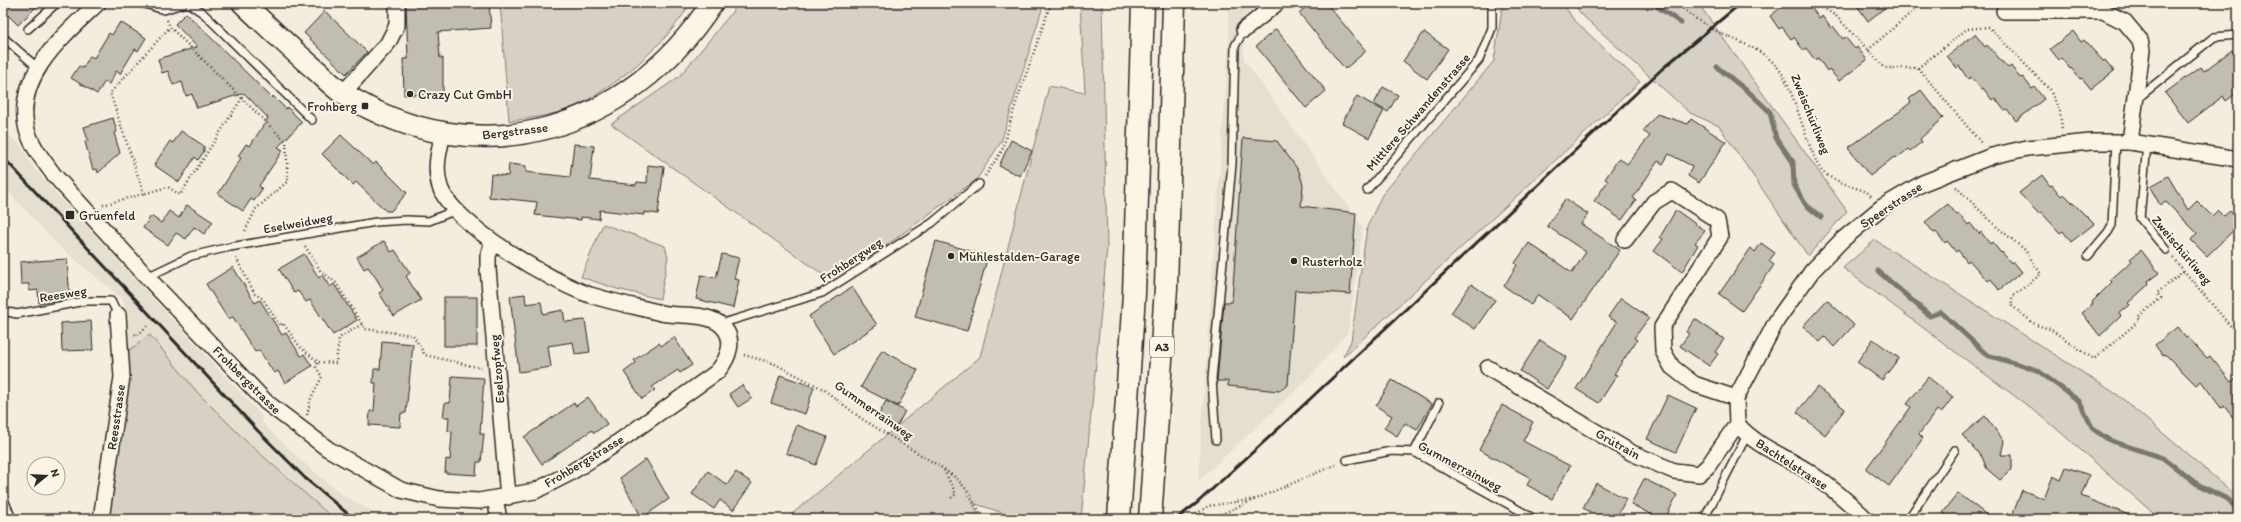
<svg xmlns="http://www.w3.org/2000/svg" width="2241" height="522" font-family="Itim,sans-serif">
<style>
.built{fill:#e5dfd0}
.green{fill:#d6d1c4;stroke:#807e78}
.lines{fill:none;stroke-linecap:round;stroke-linejoin:round}
.stream{stroke:#7a7771;stroke-width:5}
.building{fill:#c2bdb1;stroke:#2b2b2b}
.lane-casing{stroke:#2b2b2b;stroke-width:10}
.street-casing{stroke:#2b2b2b;stroke-width:18}
.secondary-casing{stroke:#2b2b2b;stroke-width:24}
.highway-casing{stroke:#2b2b2b;stroke-width:25}
.path{stroke:#2b2b2b;stroke-width:2.5;stroke-dasharray:1 3;stroke-linecap:butt}
.lane{stroke:#fcf5e5;stroke-width:7}
.street{stroke:#fcf5e5;stroke-width:15}
.secondary{stroke:#fcf5e5;stroke-width:21}
.highway{stroke:#fcf5e5;stroke-width:22}
.rail{stroke:#2b2b2b;stroke-width:3}
.poi-dot{fill:#2b2b2b;stroke:#fcf5e5;stroke-width:1.5}
.labels{text-anchor:middle;dominant-baseline:central;stroke-width:4;stroke-linejoin:round;paint-order:stroke}
.shield{fill:#fcf5e5;stroke:#6a6863;stroke-width:1}
.shield-label{font-size:12px;font-weight:bold;fill:#2b2b2b}
.poi-label{font-size:13px;fill:#2b2b2b;stroke:#fcf5e5;text-anchor:start}
.street-label{font-size:13px;fill:#2b2b2b;stroke:#fcf5e5}
</style>
<rect width="100%" height="100%" fill="#f4edde"/>
<filter id="ink" filterUnits="userSpaceOnUse"><feTurbulence type="fractalNoise" baseFrequency=".025" numOctaves="2"/><feDisplacementMap in="SourceGraphic" scale="8" xChannelSelector="R" yChannelSelector="G"/><feConvolveMatrix kernelMatrix="1 2 1 2 8 2 1 2 1" color-interpolation-filters="sRGB"/></filter>
<g filter="url(#ink)">
<g class="built">
<polygon points="1228,3 1260,3 1243,17 1244,59 1363,227 1348,332 1306,381 1198,481 1229,37"/>
<polygon points="3,130 21,146 31,164 44,180 262,416 262,422 298,458 340,493 385,519 334,519 247,442 198,393 124,354 121,316 125,303 112,290 59,246 3,186"/>
</g>
<g class="green">
<path d="M500,3H690C671,39 622,81 586,101C563,114 535,118 509,121Z"/>
<polygon points="737,3 1044,3 1001,142 977,179 835,283 611,124 680,76 733,11"/>
<polygon points="1080,3 1102,3 1107,248 1081,519 1021,519 973,503 980,519 786,519 980,357 1049,86 1085,93"/>
<polygon points="1503,3 1563,3 1573,19 1640,82 1343,357 1351,341 1367,227 1382,195 1494,61"/>
<polygon points="1573,3 1698,3 1847,211 1808,256 1719,126 1690,113 1581,14"/>
<polygon points="603,224 665,246 668,257 660,299 617,289 581,277"/>
<polygon points="1875,240 2118,395 2238,497 2238,519 2160,519 2044,418 1843,268"/>
<polygon points="150,335 198,393 247,442 334,519 106,519 124,354"/>
</g>
<g class="lines">
<g class="stream">
<polyline points="1656,3 1658,7 1681,23"/>
<polyline points="1717,67 1751,94 1770,112 1776,138 1793,162 1794,185 1806,205 1821,217"/>
<polyline points="1878,271 1930,316 1941,312 1987,355 2037,370 2079,401 2093,429 2109,440 2163,458 2197,484 2229,500 2238,511"/>
</g>
</g>
<g class="building">
<polygon points="3,3 40,3 18,25 3,10"/>
<polygon points="406,3 489,3 491,28 438,32 440,58 443,58 443,94 404,95 403,59 408,59"/>
<polygon points="1310,3 1326,3 1366,51 1345,69 1299,13"/>
<polygon points="1787,3 1808,3 1819,18 1822,16 1831,28 1833,26 1843,39 1845,37 1855,49 1857,47 1867,60 1839,81 1829,69 1827,71 1818,58 1815,60 1806,48 1803,50 1794,37 1791,39 1782,27 1779,29 1770,16"/>
<polygon points="1855,3 1891,3 1868,21"/>
<polygon points="325,11 367,52 346,74 304,33"/>
<polygon points="186,13 272,98 273,96 286,109 287,107 302,122 278,147 283,150 259,186 262,189 254,201 251,199 243,211 218,194 241,158 238,156 246,144 250,146 268,118 244,93 197,108 192,94 186,96 182,82 173,85 168,71 162,73 158,59 197,47 175,24"/>
<polygon points="120,22 146,38 138,51 135,49 120,74 116,71 109,84 105,81 97,94 71,78 79,66 83,68 90,56 94,58 109,33 112,35"/>
<polygon points="1276,29 1326,91 1306,108 1256,46"/>
<polygon points="2073,31 2081,42 2084,40 2103,61 2105,60 2114,71 2091,89 2082,78 2080,79 2071,68 2070,69 2061,58 2059,60 2050,49"/>
<polygon points="1424,32 1448,49 1427,79 1403,61"/>
<polygon points="1975,34 1985,47 1987,45 2008,68 2011,66 2020,78 2023,77 2032,89 2035,87 2044,99 2016,121 2007,109 2004,110 1995,98 1992,100 1983,88 1981,89 1971,77 1968,79 1959,66 1957,68 1947,56"/>
<polygon points="2232,50 2238,58 2238,92 2226,101 2223,96 2188,123 2165,93 2200,67 2204,71"/>
<polygon points="1383,87 1398,95 1388,112 1374,104"/>
<polygon points="1921,90 1943,118 1920,139 1922,142 1910,151 1908,149 1896,159 1894,157 1870,176 1848,148 1899,112 1911,102 1909,99"/>
<polygon points="1357,96 1384,111 1369,138 1342,123"/>
<polygon points="1657,114 1688,124 1691,119 1726,142 1699,183 1688,176 1692,166 1669,154 1663,164 1658,161 1633,198 1636,200 1622,220 1594,201 1608,181 1605,179 1619,158 1627,164 1650,136 1643,131"/>
<polygon points="113,118 117,132 114,133 120,153 98,173 97,169 93,170 85,142 88,141 84,127"/>
<polygon points="181,131 204,146 204,151 198,160 195,157 179,182 154,165 170,141 173,143"/>
<polygon points="341,135 373,165 376,162 407,193 391,211 386,211 356,182 353,185 322,154"/>
<polygon points="1243,138 1277,141 1299,171 1303,185 1301,206 1356,213 1350,294 1295,290 1288,385 1279,391 1228,386 1228,381 1217,381 1224,302 1232,302"/>
<polygon points="1011,140 1032,151 1020,176 999,166"/>
<polygon points="574,144 594,146 590,180 636,185 637,182 647,183 648,165 664,167 658,214 644,212 644,215 600,210 599,219 581,217 581,220 535,215 537,202 489,197 491,174 508,176 509,164 526,166 526,172 570,177"/>
<polygon points="2042,175 2050,186 2052,185 2061,196 2064,194 2094,224 2071,242 2063,231 2060,233 2041,212 2039,214 2019,193"/>
<polygon points="2168,176 2188,210 2197,201 2212,216 2218,210 2224,216 2230,211 2238,220 2238,226 2207,256 2191,240 2197,233 2166,202 2160,205 2150,187"/>
<polygon points="1565,199 1588,214 1581,224 1620,250 1573,319 1538,295 1531,305 1504,286 1517,265 1515,263 1529,243 1572,273 1586,252 1547,226"/>
<polygon points="1948,204 1957,215 1959,214 1968,225 1970,223 1979,234 1981,232 1990,244 1992,242 2001,253 2002,252 2011,263 2013,261 2022,272 1999,290 1991,279 1988,281 1969,260 1967,262 1958,250 1956,252 1947,241 1945,243 1936,232 1934,233 1925,222"/>
<polygon points="187,205 213,222 204,234 194,227 186,239 176,233 168,245 143,228 151,216 161,223 169,211 179,218"/>
<polygon points="1676,210 1705,231 1695,243 1698,245 1682,272 1654,251 1663,239 1660,237"/>
<polygon points="384,241 391,252 395,250 410,273 406,276 421,300 394,316 379,293 383,290 376,278 368,267 364,269 357,257"/>
<polygon points="936,241 988,256 967,331 915,317"/>
<polygon points="1761,243 1775,253 1769,261 1774,265 1742,311 1719,294 1751,248 1755,252"/>
<polygon points="2141,250 2159,273 2148,281 2149,284 2128,303 2130,305 2119,314 2121,316 2100,336 2082,313 2093,304 2092,302 2112,282 2110,280 2132,261 2130,259"/>
<polygon points="304,254 319,278 322,275 330,287 334,284 357,320 333,335 310,300 306,302 298,291 294,293 279,269"/>
<polygon points="722,254 739,258 734,279 739,280 733,308 696,299 701,275 716,278"/>
<polygon points="67,259 70,299 39,303 38,290 29,291 29,284 21,284 20,262"/>
<polygon points="233,267 255,303 260,300 282,335 286,333 301,356 304,354 312,366 285,383 278,371 274,373 259,350 255,352 233,317 228,319 206,284"/>
<polygon points="1471,284 1495,300 1475,329 1451,313"/>
<polygon points="852,287 877,325 834,354 809,316"/>
<polygon points="525,294 526,304 541,302 543,314 563,310 565,322 585,320 590,352 575,354 573,342 548,346 551,367 519,372 510,296"/>
<rect x="444" y="297" width="33" height="49"/>
<polygon points="1621,298 1649,318 1634,338 1637,340 1614,374 1617,375 1599,403 1576,389 1617,322 1608,317"/>
<polygon points="1827,300 1854,325 1834,347 1825,337 1820,342 1803,326"/>
<polygon points="1695,319 1724,339 1715,352 1718,354 1709,366 1680,346 1689,334 1686,332"/>
<polygon points="91,321 93,350 62,351 61,323"/>
<polygon points="2177,327 2186,338 2188,337 2207,358 2210,356 2231,382 2238,377 2238,424 2224,406 2221,408 2201,381 2196,385 2166,355 2163,356 2155,345"/>
<polygon points="674,337 692,365 680,373 678,370 652,387 655,390 642,399 624,372 636,363 634,360 647,351 659,343 661,346"/>
<polygon points="1873,339 1899,358 1882,380 1857,362"/>
<polygon points="1540,340 1567,357 1547,389 1520,371"/>
<polygon points="382,341 413,344 406,413 401,413 400,427 369,425 370,411 374,411 376,383 373,383 374,369 380,369"/>
<polygon points="882,350 918,370 898,406 861,387"/>
<polygon points="780,375 814,387 805,414 771,403"/>
<polygon points="452,376 484,378 480,434 484,434 481,462 477,462 476,475 445,473 446,459 450,460 452,432 448,431 449,417 443,417 445,403 450,403"/>
<polygon points="1928,377 1953,397 1941,413 1937,410 1919,434 1923,438 1889,486 1866,469 1911,407 1907,404"/>
<polygon points="1392,380 1432,404 1417,430 1405,423 1397,436 1384,428 1392,416 1376,406"/>
<polygon points="742,385 752,398 738,407 729,394"/>
<polygon points="1817,387 1845,409 1825,435 1797,412"/>
<polygon points="1668,395 1696,408 1676,452 1647,439"/>
<polygon points="588,397 607,424 594,433 592,430 542,464 524,437 574,403 576,406"/>
<polygon points="886,401 905,411 897,426 878,416"/>
<polygon points="1502,405 1533,422 1523,441 1570,466 1552,499 1527,485 1531,478 1479,450"/>
<polygon points="1985,416 2004,441 2001,455 2012,455 2012,469 2000,480 1987,469 1982,457 1962,435"/>
<polygon points="797,425 827,437 816,465 786,453"/>
<polygon points="646,459 669,499 642,518 620,478"/>
<polygon points="2066,467 2089,475 2081,496 2139,519 2011,519 2022,490 2044,499 2053,476 2061,480"/>
<polygon points="708,471 727,485 736,472 752,483 733,510 720,500 714,509 692,494"/>
<polygon points="1644,479 1677,495 1665,519 1660,519 1631,504"/>
<polygon points="1596,483 1626,499 1616,519 1604,519 1583,508"/>
<polygon points="1958,493 1992,519 1951,519 1943,513"/>
</g>
<g class="lines">
<defs>
<g id="lane">
<polyline points="142,3 164,10 185,3"/>
<polyline points="188,3 203,13 312,120"/>
<polyline points="28,29 57,3"/>
<polyline points="3,37 39,69"/>
<polyline points="2138,98 2214,37 2238,35"/>
<polyline points="2147,145 2140,218 2166,250"/>
<polyline points="1367,190 1479,60 1492,28 1492,3"/>
<polyline points="2088,256 2108,232 2112,225 2116,141"/>
<polyline points="147,277 191,256 230,247 376,222 407,220 429,221 456,210"/>
<polyline points="3,311 17,314 85,301 111,301 118,315"/>
<polyline points="720,324 822,293 932,223 979,184"/>
<polyline points="1216,440 1212,379 1232,164 1235,46 1244,30"/>
<polyline points="1414,452 1439,403"/>
<polyline points="1347,460 1391,451 1414,452 1535,519"/>
<polyline points="3,497 12,519"/>
<polyline points="1704,519 1747,435"/>
<polyline points="1908,519 1955,450"/>
</g>
<g id="street">
<path d="M98,3C64,35 13,77 27,130C32,147 44,161 54,175L147,277L266,402L328,449L401,490L439,499L479,501L535,491L570,473L611,447L717,372C729,358 737,338 720,324C705,312 678,317 661,313C638,307 613,302 590,295C554,283 452,224 440,187C434,168 439,151 443,133"/>
<polyline points="2004,11 2103,11 2125,22 2140,40 2142,50 2130,142"/>
<polyline points="1244,30 1277,3"/>
<polyline points="343,93 388,43 397,25 397,3"/>
<polyline points="1625,240 1654,202 1672,191 1717,220 1720,237 1662,327 1663,351 1672,367 1694,384 1736,398"/>
<polyline points="493,242 488,256 488,269 508,497"/>
<polyline points="1488,368 1632,453 1674,471 1699,474 1708,466 1737,424"/>
<polyline points="1737,424 1736,398 1777,320 1812,271 1842,240 1882,207 1923,183 1992,156 2027,148 2091,142 2130,142 2238,159"/>
<path d="M1737,424C1756,446 1782,455 1806,470C1827,484 1848,501 1866,519"/>
<polyline points="495,499 499,519"/>
<polyline points="101,519 122,377 118,315"/>
</g>
<path id="secondary" d="M243,3C267,26 291,49 317,71C325,78 334,88 344,94C478,178 629,131 712,3"/>
<g id="highway">
<polyline points="1119,519 1134,294 1143,3"/>
<polyline points="1150,519 1166,288 1174,3"/>
</g>
</defs>
<use href="#lane" class="lane-casing"/>
<use href="#street" class="street-casing"/>
<use href="#secondary" class="secondary-casing"/>
<use href="#highway" class="highway-casing"/>
<g class="path">
<path d="M1677,3C1690,15 1704,25 1720,33C1741,43 1763,49 1779,69C1795,89 1811,165 1825,174C1837,182 1854,187 1867,192L1871,196"/>
<polyline points="1816,3 1836,16 1885,68 1918,68 1967,29 1989,27 2050,90 2060,112 2062,129"/>
<polyline points="167,20 170,27 286,142 288,181 256,209 244,233"/>
<polyline points="1868,50 1922,3"/>
<polyline points="1918,68 1982,144"/>
<polyline points="985,176 1002,151 1015,106 1051,3"/>
<polyline points="1956,187 1997,227 2025,250 2041,274 2012,297 2012,306 2036,325 2050,329 2094,359 2140,320 2138,317 2161,298 2157,293 2184,271"/>
<polyline points="144,194 110,93 170,27"/>
<polyline points="103,205 168,187 180,195 242,98"/>
<polyline points="305,246 320,270 336,283 365,329 413,335 425,355 481,368"/>
<polyline points="236,258 255,294 263,299 280,326 283,323 300,347 318,362 336,363 339,338 362,324"/>
<polyline points="2173,258 2238,335"/>
<polyline points="135,334 137,336 149,324"/>
<polyline points="744,355 773,363 823,389 862,419 944,469 957,479 966,489 984,519"/>
<polyline points="307,415 311,398 322,377 316,367 318,362"/>
<polyline points="944,470 956,494 951,498"/>
<polyline points="1190,519 1208,506 1256,499"/>
<polyline points="1210,519 1337,464"/>
<polyline points="2233,519 2238,511"/>
</g>
<use href="#lane" class="lane"/>
<use href="#street" class="street"/>
<use href="#secondary" class="secondary"/>
<use href="#highway" class="highway"/>
<g class="rail">
<polyline points="3,157 258,431 305,478 354,519"/>
<polyline points="1176,519 1197,503 1278,429 1662,69 1741,3"/>
</g>
</g>
</g>
<g class="poi-dot">
<circle cx="410" cy="94" r="4"/>
<rect x="361" y="102" width="8" height="8" rx="2"/>
<rect x="65" y="210" width="10" height="10" rx="2"/>
<circle cx="951" cy="256" r="4"/>
<circle cx="1294" cy="261" r="4"/>
</g>
<g class="labels">
<rect class="shield" x="1150" y="337" width="24" height="20" rx="3"/>
<g class="shield-label">
<text x="1162" y="347">A3</text>
</g>
<g class="poi-label">
<text x="418" y="94">Crazy Cut GmbH</text>
<text x="357" y="106" text-anchor="end">Frohberg</text>
<text x="79" y="215">Grüenfeld</text>
<text x="959" y="256">Mühlestalden-Garage</text>
<text x="1302" y="261">Rusterholz</text>
</g>
<g class="street-label">
<text transform="translate(1418 112) rotate(-49)">Mittlere Schwandenstrasse</text>
<text transform="translate(1811 114) rotate(68)">Zweischürliweg</text>
<text transform="translate(515 131) rotate(-7)">Bergstrasse</text>
<text transform="translate(1891 205) rotate(-34)">Speerstrasse</text>
<text transform="translate(298 223) rotate(-10)">Eselweidweg</text>
<text transform="translate(2182 250) rotate(50)">Zweischürliweg</text>
<text transform="translate(851 260) rotate(-33)">Frohbergweg</text>
<text transform="translate(63 294) rotate(-9)">Reesweg</text>
<text transform="translate(497 369) rotate(-95)">Eselzopfweg</text>
<text transform="translate(247 380) rotate(45)">Frohbergstrasse</text>
<text transform="translate(874 410) rotate(35)">Gummerrainweg</text>
<text transform="translate(116 417) rotate(-82)">Reesstrasse</text>
<text transform="translate(1618 444) rotate(29)">Grütrain</text>
<text transform="translate(584 461) rotate(-31)">Frohbergstrasse</text>
<text transform="translate(1792 464) rotate(33)">Bachtelstrasse</text>
<text transform="translate(1460 466) rotate(28)">Gummerrainweg</text>
</g>
</g>
<rect width="2241" height="522" fill="none" stroke="#fcf5e5" stroke-width="16"/>
<rect x="8" y="8" width="2225" height="506" fill="none" stroke="#2b2b2b" stroke-width="1.5" filter="url(#ink)"/>
<g transform="translate(46 476) rotate(72)"><circle r="19" fill="#fcf5e5" stroke="#a8a49b"/>
<path d="M0-3L7 15L0 10L-7 15Z" fill="#2b2b2b"/>
<text y="-6" font-size="11" font-weight="bold" text-anchor="middle" fill="#2b2b2b">N</text>
</g>
</svg>
